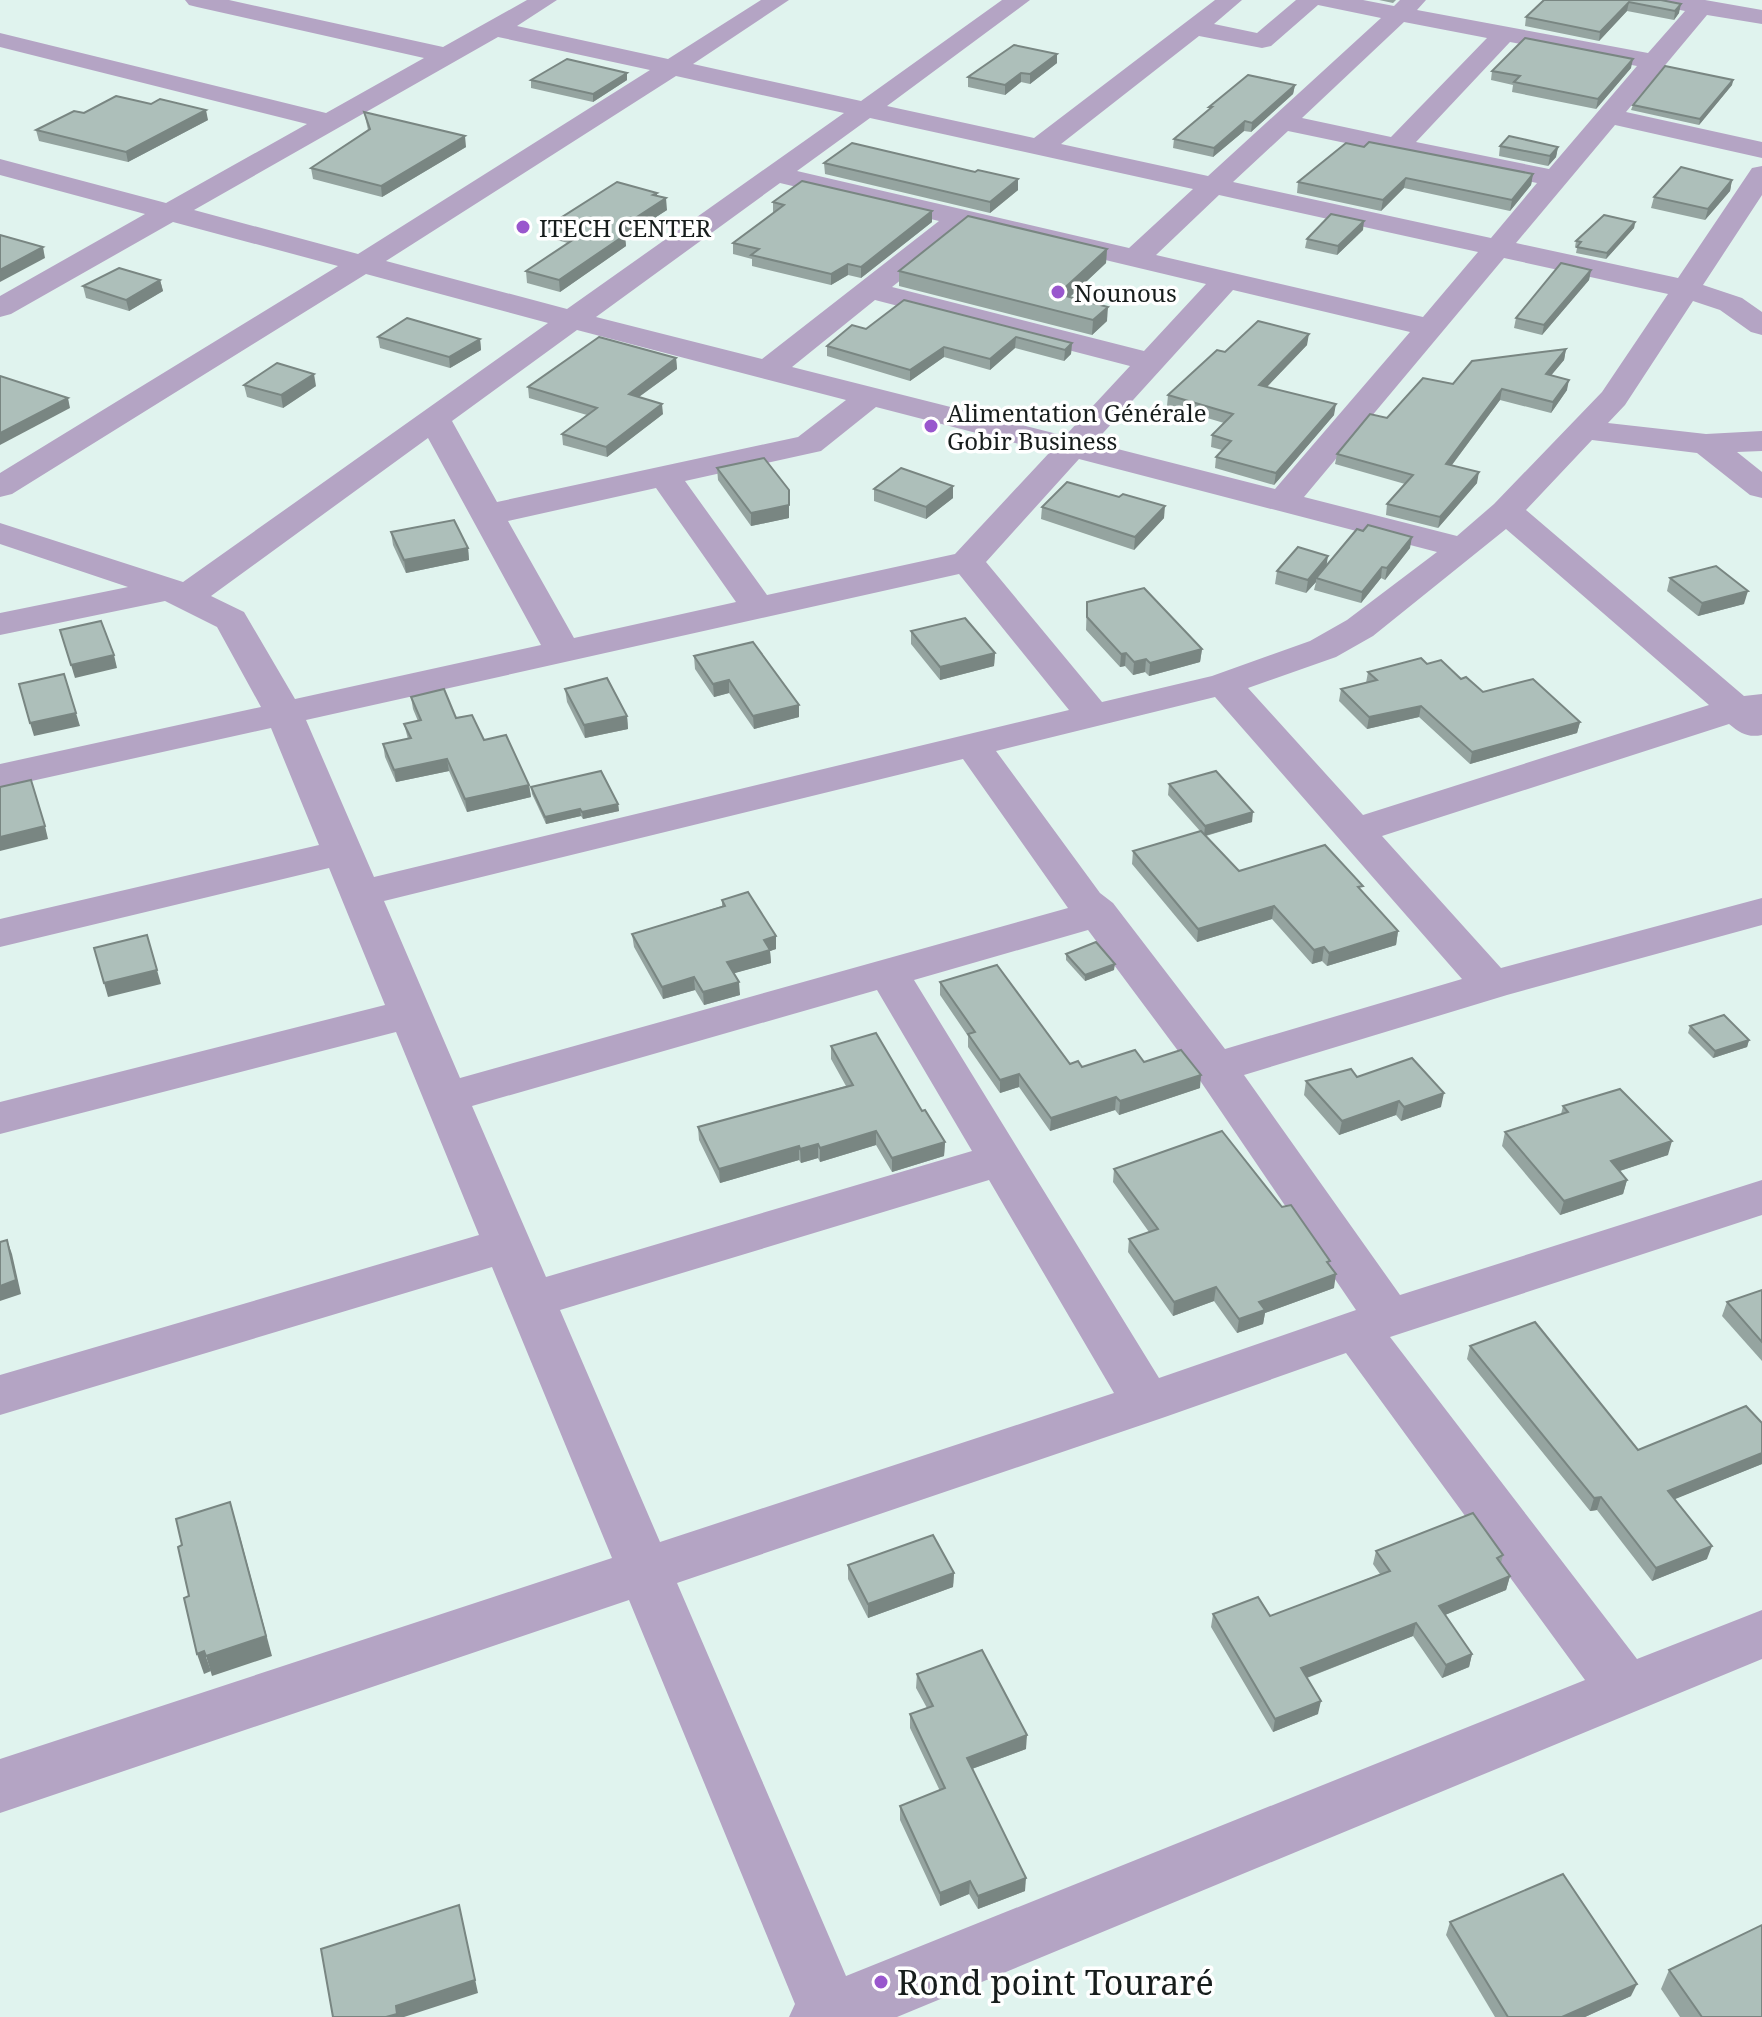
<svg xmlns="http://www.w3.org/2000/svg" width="1762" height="2017" font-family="'Noto Serif',serif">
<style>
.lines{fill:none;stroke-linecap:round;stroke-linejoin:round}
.minor{fill:#b4a4c4;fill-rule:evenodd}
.wall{fill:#95a4a0}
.shaded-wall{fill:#798682}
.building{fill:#adbfba;stroke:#798682;stroke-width:2}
.poi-dot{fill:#9957cd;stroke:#fff;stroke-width:3}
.labels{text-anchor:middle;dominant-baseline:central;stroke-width:7;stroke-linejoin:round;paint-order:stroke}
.far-poi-label{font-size:24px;fill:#171d1c;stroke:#fff;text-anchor:start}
.near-poi-label{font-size:34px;fill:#171d1c;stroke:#fff;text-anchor:start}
</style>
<rect width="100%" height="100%" fill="#e0f3ee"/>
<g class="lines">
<path class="minor" d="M185,0H229L443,47L527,0H557L517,26L668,59L761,0H789L693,64L861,101L1002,0H1030L887,106L1034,138L1215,0H1242L1214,24L1257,33L1296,0H1363L1394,6L1400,0H1426L1417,10L1648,53L1685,11L1655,5L1651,0H1705L1762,10V24L1707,15L1626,112L1762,142V158L1615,125L1516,243L1678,278L1752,168L1762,166V195L1703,285L1742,298L1762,312V335L1751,332L1720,310L1693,301L1625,405L1608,423L1706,434L1762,431V451L1737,452L1762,472V498L1750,495L1697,453L1592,440L1526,510L1744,696L1762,694V735C1748,738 1740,733 1729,724L1382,836L1501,968L1762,898V925L1507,995L1244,1075L1400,1295L1762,1180V1215L1390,1337L1637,1659L1762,1610V1659L897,2017H789L795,2004L629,1600L0,1813V1759L612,1558L492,1267L0,1415V1375L479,1235L396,1032L0,1134V1102L385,1005L329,868L0,947V919L319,845L271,728L0,788V764L261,707L217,627L165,601L0,635V613L128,587L0,544V523L183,582L548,323L366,274L12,494L0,497V473L338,266L173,222L11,314L0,317V296L145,214L0,175V159L166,203L307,124L0,47V33L326,113L424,58L197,7L189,5ZM1318,5L1381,18L1208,176L1061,144L1199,36L1262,48L1271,46ZM1404,22L1487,38L1391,137L1302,118ZM498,37L650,70L358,254L194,210ZM1510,42L1637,66L1549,169L1416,142ZM676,76L844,113L567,309L386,261ZM870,118L1193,189L1129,248L797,171ZM1288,131L1537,183L1491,238L1233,182ZM780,183L939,221L762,359L596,317ZM1219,195L1478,252L1423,317L1156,255ZM967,227L1206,284L1144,351L892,287ZM1504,258L1668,294L1602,392L1494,504L1457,536L1304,497ZM1233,290L1410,332L1275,489L1094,443ZM875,300L1130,366L1065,436L792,367ZM577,330L846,400L798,437L497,502L452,421ZM876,407L1050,452L955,554L767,595L685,481L821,451ZM428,438L541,645L295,699L244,612L211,596ZM1079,459L1437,552L1347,620L1310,641L1212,676L1102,702L986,562ZM656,488L736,602L574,638L508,521ZM1506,529L1709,705L1363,815L1248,688L1336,657L1373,636ZM959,574L1069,710L374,877L306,720ZM1215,697L1462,979L1225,1049L1113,903L1100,893L996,751ZM963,759L1068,908L460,1078L384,901ZM1088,930L1199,1079L1356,1310L1159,1378L914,980ZM877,990L972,1151L546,1277L472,1106ZM989,1180L1114,1393L660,1542L560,1310ZM1346,1353L1585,1680L846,1976L677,1583L1165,1417Z"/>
</g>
<g class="wall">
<polygon points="1379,0 1396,0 1393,3"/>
<polygon points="1544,0 1661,0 1679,13 1674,20 1627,11 1599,41 1525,26 1526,17"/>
<polygon points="1057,54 1057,63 1030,84 1021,82 1005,95 968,87 968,77"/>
<polygon points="1631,68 1596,109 1512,92 1513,85 1491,80 1492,71"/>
<polygon points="531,80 627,80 593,102 531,88"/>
<polygon points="1733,80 1732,85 1699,125 1631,110 1633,105"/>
<polygon points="1295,85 1293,94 1251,132 1244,131 1213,157 1173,148 1174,139 1209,110 1209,107"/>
<polygon points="364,112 466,147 382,197 313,179 311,168 368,130"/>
<polygon points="84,113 208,120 128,162 39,141 36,130"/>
<polygon points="1500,146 1558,147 1556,157 1548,166 1499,156"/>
<polygon points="1364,147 1533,174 1531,185 1510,211 1404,188 1381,211 1297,193 1298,182"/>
<polygon points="824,163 1018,190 990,213 825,174"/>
<polygon points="1732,180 1730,191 1705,220 1651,208 1654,197"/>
<polygon points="657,196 667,210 625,237 626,246 560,292 527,283 526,271 568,243 549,238 548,226"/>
<polygon points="773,202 932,211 932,222 861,278 848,275 831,285 752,266 752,259 733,254 733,243 773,213"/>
<polygon points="1635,222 1634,228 1606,259 1576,253 1577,248 1575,247 1576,241"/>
<polygon points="1363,230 1337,255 1305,248 1307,239"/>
<polygon points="1107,249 1106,263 1070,297 1107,321 1092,335 899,286 899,271"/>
<polygon points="1591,270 1589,280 1542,335 1514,328 1516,318"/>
<polygon points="160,280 163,291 129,311 86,298 83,286"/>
<polygon points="904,300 1072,343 1071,354 1064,361 1015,348 990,370 944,357 910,381 827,356 827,346 866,329"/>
<polygon points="378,337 480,339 481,350 450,368 380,348"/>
<polygon points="1307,345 1267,387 1334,415 1274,485 1215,468 1216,457 1222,450 1211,447 1212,435 1224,423 1167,406 1168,395 1225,352"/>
<polygon points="1566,349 1564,360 1551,375 1567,390 1551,413 1500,400 1452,465 1477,483 1438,528 1386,515 1387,504 1405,484 1335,464 1337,454 1387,418 1453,384"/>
<polygon points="676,358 677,369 639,397 663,414 607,457 563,445 562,434 587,415 529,398 528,387"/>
<polygon points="244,385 316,386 283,408 247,397"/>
<polygon points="717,468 789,518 751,526 718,480"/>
<polygon points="953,486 953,498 926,519 874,501 874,489"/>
<polygon points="1119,497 1164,518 1134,550 1041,519 1042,507"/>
<polygon points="391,532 468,548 469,560 406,573 393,545"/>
<polygon points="1410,548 1385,580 1381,578 1361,603 1314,590 1316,582 1306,593 1275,584 1277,571 1327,565"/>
<polygon points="1670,578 1744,604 1698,616 1667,591"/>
<polygon points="1087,602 1202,649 1200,662 1149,676 1145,672 1133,675 1125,666 1120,667 1086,630"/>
<polygon points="911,631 995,653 994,666 940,680 911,644"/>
<polygon points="694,656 799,717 754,729 729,693 714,697 695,669"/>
<polygon points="1427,664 1461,679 1483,692 1580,722 1577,733 1470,764 1419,717 1367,729 1339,701 1341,689 1366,683 1368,672"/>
<polygon points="565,689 627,716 628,729 585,738 567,702"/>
<polygon points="411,697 456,718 484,740 529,785 531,797 467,812 449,771 396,782 385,757 383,744 408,739 404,724 418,721 413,709"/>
<polygon points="1169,784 1252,822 1206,836 1239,871 1362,892 1398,931 1396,945 1327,966 1322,961 1312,964 1272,919 1197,942 1132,864 1133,851 1200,831 1168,795"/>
<polygon points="531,787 618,804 619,811 583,819 581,816 546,824 532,794"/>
<polygon points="722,900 776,949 770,951 771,963 734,973 740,995 704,1005 695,990 663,999 634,947 632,934 722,906"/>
<polygon points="1066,954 1114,970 1085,981 1066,960"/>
<polygon points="940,982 1070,1064 1082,1067 1144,1062 1200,1088 1119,1115 1115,1110 1050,1131 1019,1087 1000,1093 968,1047 968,1036 940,995"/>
<polygon points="1690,1026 1749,1040 1747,1047 1713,1058 1688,1033"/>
<polygon points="831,1046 922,1111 945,1142 944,1156 892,1172 876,1145 820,1162 818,1158 801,1163 799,1160 720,1183 699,1140 698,1127 846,1086 831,1059"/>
<polygon points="1357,1077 1441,1107 1401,1121 1396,1115 1339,1135 1304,1095 1306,1081"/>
<polygon points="1563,1106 1668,1155 1620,1171 1627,1180 1623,1194 1560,1215 1502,1146 1505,1132 1561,1114"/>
<polygon points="1114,1169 1282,1207 1330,1266 1334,1288 1265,1313 1263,1324 1237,1333 1214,1301 1173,1316 1128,1252 1129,1239 1149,1232 1113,1182"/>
<polygon points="1762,1290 1762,1361 1722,1316 1727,1302"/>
<polygon points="1470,1346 1638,1450 1762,1464 1674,1499 1707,1559 1652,1581 1597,1510 1590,1511 1467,1359"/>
<polygon points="1376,1551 1503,1555 1501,1563 1510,1576 1506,1590 1445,1615 1472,1654 1469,1667 1442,1678 1413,1636 1307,1678 1318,1714 1273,1732 1211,1627 1213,1614 1270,1616 1380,1574 1373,1564"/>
<polygon points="848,1565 954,1573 953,1587 868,1618 848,1579"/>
<polygon points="917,1674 1026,1749 972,1769 1025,1891 978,1909 969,1894 940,1906 900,1820 900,1806 940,1791 910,1728 910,1714 927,1708 916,1688"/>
<polygon points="1450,1922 1631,1996 1585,2017 1495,2017 1446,1935"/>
<polygon points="1669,1970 1762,2017 1680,2017 1661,1989"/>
</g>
<g class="shaded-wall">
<polygon points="1629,2 1627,11 1599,41 1600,32"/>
<polygon points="1681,4 1679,13 1674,20 1675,11"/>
<polygon points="1057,54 1057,63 1030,84 1030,74"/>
<polygon points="1633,59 1631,68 1596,109 1598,99"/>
<polygon points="627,73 627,80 593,102 593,94"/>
<polygon points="1021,73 1021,82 1005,95 1005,85"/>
<polygon points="1733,80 1732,85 1699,125 1700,119"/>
<polygon points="1295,85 1293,94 1251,132 1252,123"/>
<polygon points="206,110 208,120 128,162 126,152"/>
<polygon points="1245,121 1244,131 1213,157 1214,148"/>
<polygon points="465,136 466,147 382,197 381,186"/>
<polygon points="1558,147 1556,157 1548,166 1550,156"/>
<polygon points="1533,174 1531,185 1510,211 1512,200"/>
<polygon points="1406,178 1404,188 1381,211 1383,200"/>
<polygon points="1018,179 1018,190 990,213 990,202"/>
<polygon points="1732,180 1730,191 1705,220 1708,209"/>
<polygon points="657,193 657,204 666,198 667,210 625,237 626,246 560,292 559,280 620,228"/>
<polygon points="932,211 932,222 861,278 861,267"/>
<polygon points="1364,221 1363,230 1337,255 1338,246"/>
<polygon points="1635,222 1634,228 1606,259 1607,253"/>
<polygon points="43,247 45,258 0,282 0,270"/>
<polygon points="1107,249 1106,263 1058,308 1058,294"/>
<polygon points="848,264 848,275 831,285 831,274"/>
<polygon points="1591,270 1589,280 1542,335 1544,325"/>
<polygon points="160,280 163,291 129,311 126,300"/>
<polygon points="1108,307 1107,321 1092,335 1093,320"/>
<polygon points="1309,334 1307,345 1258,396 1259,385"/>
<polygon points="1016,337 1015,348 990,370 990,359"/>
<polygon points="480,339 481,350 450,368 449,357"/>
<polygon points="1072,343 1071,354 1064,361 1065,350"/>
<polygon points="944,347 944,357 910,381 910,370"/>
<polygon points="1566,349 1564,360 1544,384 1546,374"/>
<polygon points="676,358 677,369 629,404 629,394"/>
<polygon points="314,374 316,386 283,408 281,395"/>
<polygon points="1569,380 1567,390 1551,413 1553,402"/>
<polygon points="1502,389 1500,400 1445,474 1446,464"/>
<polygon points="68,398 70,408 0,445 0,433"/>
<polygon points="662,404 663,414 607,457 606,447"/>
<polygon points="1336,404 1334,415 1274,485 1276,473"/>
<polygon points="1479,472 1477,483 1438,528 1440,517"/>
<polygon points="953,486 953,498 926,519 926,507"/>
<polygon points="789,490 789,518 751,526 751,513"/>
<polygon points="1165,506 1164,518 1134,550 1135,537"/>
<polygon points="1412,537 1410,548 1385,580 1387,568"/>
<polygon points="468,548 469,560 406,573 404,560"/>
<polygon points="1328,556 1326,569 1316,578 1316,582 1306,593 1308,580"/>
<polygon points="1382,567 1381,578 1361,603 1362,592"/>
<polygon points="1748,591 1744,604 1698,616 1702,603"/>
<polygon points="1202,649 1200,662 1149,676 1150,663"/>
<polygon points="995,653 994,666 940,680 940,667"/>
<polygon points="1126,653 1125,666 1120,667 1121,654"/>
<polygon points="114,655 117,668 75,678 71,665"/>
<polygon points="1146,659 1145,672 1133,675 1134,662"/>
<polygon points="729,680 729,693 714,697 713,684"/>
<polygon points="799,705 799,717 754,729 753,716"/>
<polygon points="1421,706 1419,717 1367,729 1369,717"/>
<polygon points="76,713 80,726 34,736 30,723"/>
<polygon points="627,716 628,729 585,738 584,725"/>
<polygon points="1580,722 1577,733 1470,764 1472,752"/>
<polygon points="447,759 449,771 396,782 394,770"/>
<polygon points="529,785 531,797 467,812 465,799"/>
<polygon points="618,804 619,811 583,819 582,812"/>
<polygon points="580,809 581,816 546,824 545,817"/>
<polygon points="1253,812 1252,822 1204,836 1205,826"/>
<polygon points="45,826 48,839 0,851 0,837"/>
<polygon points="1274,906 1272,919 1197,942 1198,929"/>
<polygon points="1398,931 1396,945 1327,966 1329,953"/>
<polygon points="776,936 776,949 770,951 771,963 728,975 727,962 764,940"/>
<polygon points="1324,947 1322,961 1312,964 1314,950"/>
<polygon points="1115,964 1114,970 1085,981 1085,975"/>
<polygon points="157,970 161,984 108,997 104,983"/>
<polygon points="694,977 695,990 663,999 662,987"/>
<polygon points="739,982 740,995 704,1005 703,992"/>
<polygon points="1749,1040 1747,1047 1713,1058 1715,1051"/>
<polygon points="1019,1074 1019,1087 1000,1093 1000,1080"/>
<polygon points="1201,1075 1200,1088 1119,1115 1120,1101"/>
<polygon points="1444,1093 1441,1107 1401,1121 1404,1107"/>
<polygon points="1116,1097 1115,1110 1050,1131 1051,1118"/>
<polygon points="1399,1101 1396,1115 1339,1135 1342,1121"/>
<polygon points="876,1131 876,1145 820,1162 820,1148"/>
<polygon points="1672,1141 1668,1155 1607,1175 1611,1161"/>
<polygon points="945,1142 944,1156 892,1172 892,1158"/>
<polygon points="818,1144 818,1158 801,1163 800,1149"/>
<polygon points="799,1146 799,1160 720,1183 719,1169"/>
<polygon points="1627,1180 1623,1194 1560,1215 1564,1201"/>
<polygon points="7,1240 12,1254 21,1294 0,1301 0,1286"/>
<polygon points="1336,1274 1334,1288 1265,1313 1263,1324 1237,1333 1239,1319 1259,1302"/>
<polygon points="1216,1287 1214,1301 1173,1316 1174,1302"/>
<polygon points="1762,1453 1762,1464 1663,1504 1668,1491"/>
<polygon points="1601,1497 1597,1510 1590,1511 1594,1498"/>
<polygon points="236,1522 272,1656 212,1676 206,1656"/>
<polygon points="1712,1546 1707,1559 1652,1581 1656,1568"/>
<polygon points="954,1573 953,1587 868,1618 868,1604"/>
<polygon points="1510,1576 1506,1590 1435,1619 1439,1606"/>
<polygon points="1416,1623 1413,1636 1298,1681 1301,1668"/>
<polygon points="204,1651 211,1671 204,1674 197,1654"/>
<polygon points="1472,1654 1469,1667 1442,1678 1446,1665"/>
<polygon points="1321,1701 1318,1714 1273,1732 1275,1719"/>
<polygon points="1027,1735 1026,1749 966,1771 967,1758"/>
<polygon points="1026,1878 1025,1891 978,1909 978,1896"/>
<polygon points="970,1881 969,1894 940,1906 940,1893"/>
<polygon points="459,1905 478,1993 404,2017 386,2017 396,2006"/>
<polygon points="1637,1984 1631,1996 1585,2017 1562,2017"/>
</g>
<g class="building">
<polygon points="1544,0 1661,0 1681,4 1675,11 1629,2 1600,32 1526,17"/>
<polygon points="1525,38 1633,59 1598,99 1514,82 1520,76 1492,71"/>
<polygon points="1014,45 1057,54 1030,74 1021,73 1005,85 968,77"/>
<polygon points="567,59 627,73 593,94 531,80"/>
<polygon points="1665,66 1733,80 1700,119 1633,105"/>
<polygon points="1248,75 1295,85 1252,123 1245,121 1214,148 1174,139 1212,107 1209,107"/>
<polygon points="116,96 151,104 160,99 206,110 126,152 36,130 74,111 84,113"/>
<polygon points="364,112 465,136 381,186 311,168 370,129"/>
<polygon points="1509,136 1558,147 1550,156 1500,146"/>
<polygon points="1369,142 1533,174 1512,200 1406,178 1383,200 1298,182 1346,143 1364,147"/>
<polygon points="852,143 975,172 978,170 1018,179 990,202 824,163"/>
<polygon points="1681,167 1732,180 1708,209 1654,197"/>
<polygon points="802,181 932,211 861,267 848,264 831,274 751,255 759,249 733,243 784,205 773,202"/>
<polygon points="617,182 657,193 653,195 666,198 620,228 625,235 559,280 526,271 580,235 548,226"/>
<polygon points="1331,214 1364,221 1338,246 1307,239"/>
<polygon points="1604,215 1635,222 1607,253 1577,247 1581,242 1576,241"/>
<polygon points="968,216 1107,249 1058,294 1108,307 1093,320 899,271"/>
<polygon points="0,235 43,247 0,270"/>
<polygon points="1561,263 1591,270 1544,325 1516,318"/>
<polygon points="119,268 160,280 126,300 83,286"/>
<polygon points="904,300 1072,343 1065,350 1016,337 990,359 944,347 910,370 827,346 852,325 866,329"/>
<polygon points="407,318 480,339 449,357 378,337"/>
<polygon points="1258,321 1309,334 1259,385 1336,404 1276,473 1216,457 1231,441 1212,435 1233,414 1168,395 1217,350 1225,352"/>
<polygon points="599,337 676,358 629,394 662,404 606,447 562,434 597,408 528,387"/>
<polygon points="1566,349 1546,374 1569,380 1553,402 1502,389 1446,464 1479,472 1440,517 1387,504 1413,475 1337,454 1370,414 1387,418 1423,378 1453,384 1472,361"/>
<polygon points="277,363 314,374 281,395 244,385"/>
<polygon points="0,376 68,398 0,433"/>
<polygon points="764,458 789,490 789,505 751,513 717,468"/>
<polygon points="901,468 953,486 926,507 874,489"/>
<polygon points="1067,482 1119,497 1123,494 1165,506 1135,537 1042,507"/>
<polygon points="454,520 468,548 404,560 391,532"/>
<polygon points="1368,525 1412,537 1387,568 1382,567 1362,592 1316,578 1357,529 1363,531"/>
<polygon points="1298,547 1328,556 1308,580 1277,571"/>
<polygon points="1716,566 1748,591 1702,603 1670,578"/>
<polygon points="1144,588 1202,649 1150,663 1146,659 1134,662 1126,653 1121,654 1087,617 1087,602"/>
<polygon points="965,618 995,653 940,667 911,631"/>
<polygon points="101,621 114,655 71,665 60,630"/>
<polygon points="753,642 799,705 753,716 729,680 713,684 694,656"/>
<polygon points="1421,658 1427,664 1441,660 1461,679 1466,677 1483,692 1533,679 1580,722 1472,752 1421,706 1369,717 1341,689 1377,680 1368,672"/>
<polygon points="64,674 76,713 30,723 19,684"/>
<polygon points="607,678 627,716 584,725 565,689"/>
<polygon points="444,689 456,718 472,715 484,740 506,735 529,785 465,799 447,759 394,770 383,744 411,738 404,724 421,720 411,697"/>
<polygon points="601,771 618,804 582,812 580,809 545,817 531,787"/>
<polygon points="1216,771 1253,812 1205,826 1169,784"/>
<polygon points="31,780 45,826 0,837 0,787"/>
<polygon points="1201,831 1239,871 1325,845 1363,886 1358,887 1398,931 1329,953 1324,947 1314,950 1274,906 1198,929 1133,851"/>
<polygon points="748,892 776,936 764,940 770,950 727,962 739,982 703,992 694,977 662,987 632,934 725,906 722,900"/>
<polygon points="147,935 157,970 104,983 94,948"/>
<polygon points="1096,942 1115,964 1085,975 1066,954"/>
<polygon points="997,965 1070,1064 1078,1061 1082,1067 1135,1050 1144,1062 1181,1050 1201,1075 1120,1101 1116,1097 1051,1118 1019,1074 1000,1080 968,1034 975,1032 940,982"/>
<polygon points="1724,1015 1749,1040 1715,1051 1690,1026"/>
<polygon points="876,1033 922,1111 925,1110 945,1142 892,1158 876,1131 820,1148 818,1144 800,1149 799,1146 719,1169 698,1127 853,1085 831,1046"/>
<polygon points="1412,1058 1444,1093 1404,1107 1399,1101 1342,1121 1306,1081 1351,1069 1357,1077"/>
<polygon points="1620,1089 1672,1141 1611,1161 1627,1180 1564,1201 1505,1132 1568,1112 1563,1106"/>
<polygon points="1222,1131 1282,1207 1291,1205 1330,1261 1327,1262 1336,1274 1259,1302 1265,1310 1239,1319 1216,1287 1174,1302 1129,1239 1158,1229 1114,1169"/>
<polygon points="7,1240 16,1280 0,1286 0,1242"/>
<polygon points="1762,1290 1762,1342 1727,1302"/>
<polygon points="1535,1322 1638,1450 1746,1406 1762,1423 1762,1453 1668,1491 1712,1546 1656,1568 1601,1497 1594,1498 1470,1346"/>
<polygon points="230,1502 266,1636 206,1656 204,1651 197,1654 184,1598 189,1596 178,1547 182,1545 176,1519"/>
<polygon points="1473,1513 1503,1555 1497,1558 1510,1576 1439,1606 1472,1654 1446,1665 1416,1623 1301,1668 1321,1701 1275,1719 1213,1614 1258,1597 1270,1616 1390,1571 1376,1551"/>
<polygon points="933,1535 954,1573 868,1604 848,1565"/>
<polygon points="982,1650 1027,1735 967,1758 1026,1878 978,1896 970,1881 940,1893 900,1806 945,1788 910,1714 933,1706 917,1674"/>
<polygon points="1563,1874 1637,1984 1562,2017 1508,2017 1450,1922"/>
<polygon points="459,1905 475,1980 396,2006 397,2014 386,2017 333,2017 321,1949"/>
<polygon points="1762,1925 1762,2017 1702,2017 1669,1970"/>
</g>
<g class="poi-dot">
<circle cx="523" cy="227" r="8"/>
<circle cx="1058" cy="292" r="8"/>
<circle cx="931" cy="426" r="8"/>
<circle cx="881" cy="1982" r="8"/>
</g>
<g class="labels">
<g class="far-poi-label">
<text x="539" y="227">ITECH CENTER</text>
<text x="1074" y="292">Nounous</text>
<text x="947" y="412">Alimentation Générale<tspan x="947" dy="28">Gobir Business</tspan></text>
</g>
<g class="near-poi-label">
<text x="897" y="1982">Rond point Touraré</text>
</g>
</g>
</svg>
